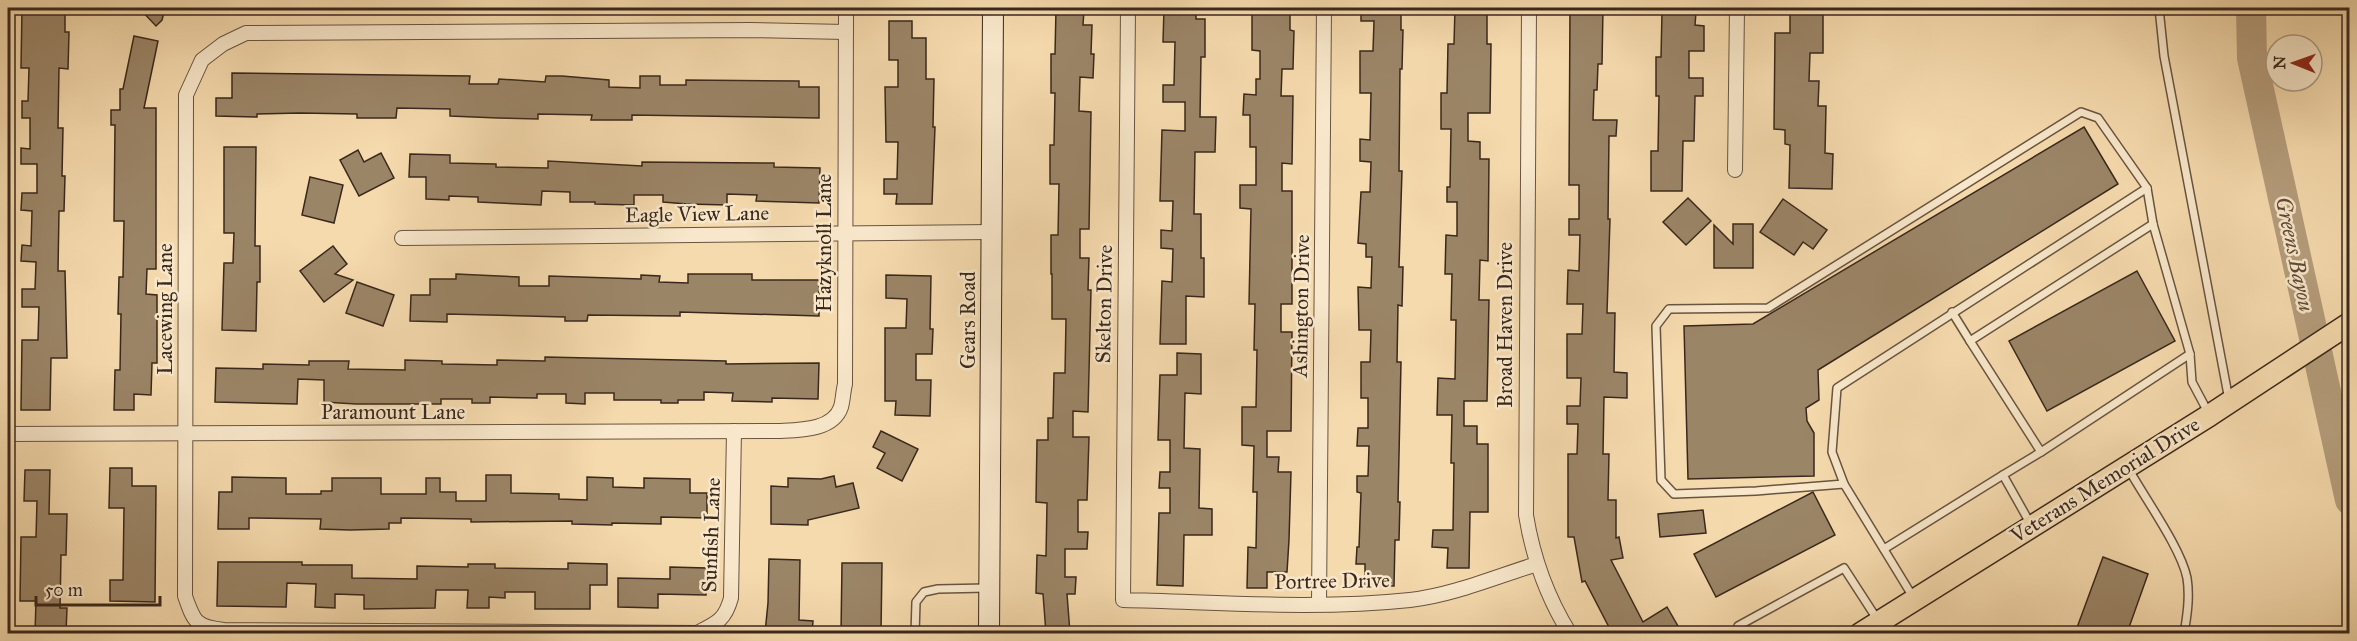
<svg xmlns="http://www.w3.org/2000/svg" width="2357" height="641" font-family="'IM FELL Great Primer',serif">
<style>
.lines{fill:none;stroke-linecap:round;stroke-linejoin:round}
.river{stroke:#b59d7c;stroke-width:30}
.building{fill:#9b8567;stroke:#3a281c;stroke-width:1.5}
.lane-casing{stroke:#695440;stroke-width:10}
.street-casing{stroke:#695440;stroke-width:16}
.secondary-casing{stroke:#3a281c;stroke-width:22}
.primary-casing{stroke:#3a281c;stroke-width:24}
.lane{stroke:#f8e7ca;stroke-width:7}
.street{stroke:#f8e7ca;stroke-width:14}
.secondary{stroke:#f8e7ca;stroke-width:20}
.primary{stroke:#f5daad;stroke-width:21}
.labels{text-anchor:middle;dominant-baseline:central;stroke-width:5;stroke-linejoin:round;paint-order:stroke}
.street-label{font-size:21px;fill:#3a281c;stroke:#f8e7ca}
.water-label{font-size:22px;font-style:italic;fill:#5f4b39;stroke:#f8e7ca}
</style>
<rect width="100%" height="100%" fill="#f5daad"/>
<filter id="stains"><feTurbulence type="fractalNoise" baseFrequency=".00333" numOctaves="4"/><feColorMatrix values="0 0 0 0 .2 0 0 0 0 .09 0 0 0 0 .02 0 0 0 .5 -.17"/></filter>
<radialGradient id="worn" r=".72"><stop offset=".6" stop-color="#630" stop-opacity="0"/><stop offset="1" stop-color="#630" stop-opacity=".3"/></radialGradient>
<g class="lines">
<polyline class="river" points="2251,8 2252,58 2350,500"/>
</g>
<g class="building">
<polygon points="22,8 65,8 65,32 69,32 68,69 59,68 58,128 63,128 62,176 65,176 64,211 59,211 58,271 65,271 67,358 51,358 50,410 21,410 22,340 38,340 39,307 22,307 22,289 35,289 36,262 21,261 22,245 31,246 32,211 21,210 22,193 37,193 37,164 21,164 21,148 30,149 30,118 22,118 22,101 28,101 29,68 21,68"/>
<polygon points="139,8 165,8 162,20 156,26"/>
<polygon points="1164,8 1196,8 1196,19 1205,19 1205,57 1201,57 1200,117 1216,117 1215,152 1195,152 1194,214 1201,214 1201,258 1204,258 1204,297 1186,296 1186,344 1160,344 1162,281 1172,282 1173,249 1161,248 1161,230 1172,231 1173,201 1160,201 1162,130 1185,131 1185,102 1163,102 1163,85 1174,85 1175,42 1163,42"/>
<polygon points="1252,8 1290,8 1290,30 1294,31 1293,69 1282,69 1281,96 1293,96 1292,164 1282,163 1282,191 1292,191 1292,304 1281,304 1281,332 1292,332 1291,431 1267,431 1267,457 1279,457 1278,472 1291,472 1289,540 1287,572 1267,572 1267,588 1247,588 1248,547 1256,548 1257,492 1253,492 1254,446 1242,445 1242,407 1256,407 1257,350 1254,350 1255,304 1249,304 1251,209 1240,208 1240,185 1256,185 1256,147 1250,147 1250,115 1243,115 1244,94 1256,95 1256,79 1260,79 1260,51 1252,50"/>
<polygon points="1361,8 1401,8 1401,30 1403,30 1402,69 1400,69 1399,171 1402,171 1399,267 1403,267 1402,306 1398,305 1397,362 1401,362 1398,502 1400,502 1399,540 1395,540 1394,586 1365,585 1365,564 1356,564 1357,547 1359,547 1361,493 1357,492 1357,476 1368,476 1369,446 1357,446 1358,428 1368,428 1368,398 1361,398 1361,362 1370,362 1371,330 1359,330 1358,287 1371,288 1372,257 1366,257 1366,244 1358,243 1361,192 1370,192 1371,162 1360,161 1360,139 1370,140 1371,93 1360,93 1360,51 1373,51 1374,21 1361,21"/>
<polygon points="1455,8 1487,8 1487,44 1491,44 1490,113 1468,113 1468,141 1480,142 1480,159 1489,159 1488,261 1480,260 1479,300 1489,300 1487,401 1464,401 1464,426 1477,426 1477,444 1488,444 1488,512 1470,512 1469,568 1447,568 1448,548 1432,547 1433,530 1453,530 1454,463 1451,463 1452,415 1437,415 1438,378 1455,379 1456,320 1451,320 1452,274 1445,274 1446,235 1457,236 1457,202 1447,202 1447,187 1450,187 1451,129 1441,129 1441,93 1447,93 1448,44 1454,44"/>
<polygon points="1570,8 1603,8 1602,64 1598,64 1597,90 1594,90 1593,120 1617,120 1616,136 1609,136 1608,219 1610,219 1607,313 1615,313 1614,372 1627,373 1627,398 1604,397 1603,454 1609,454 1608,500 1616,500 1616,538 1619,537 1623,558 1611,560 1643,622 1667,607 1682,633 1612,633 1585,581 1582,582 1574,537 1568,537 1568,454 1577,454 1578,424 1567,424 1567,406 1580,406 1581,378 1567,378 1567,334 1582,334 1583,304 1567,304 1568,270 1579,271 1580,235 1569,235 1569,219 1579,219 1579,185 1569,185"/>
<polygon points="1056,9 1084,10 1083,25 1092,25 1091,54 1094,54 1093,78 1080,77 1079,111 1091,112 1089,229 1080,229 1080,258 1089,258 1088,290 1091,290 1088,412 1073,411 1073,437 1089,437 1087,500 1078,500 1078,532 1088,532 1087,549 1065,549 1065,577 1076,577 1075,594 1067,594 1070,633 1046,633 1043,594 1036,593 1037,555 1046,556 1047,503 1036,502 1037,440 1048,440 1048,418 1053,418 1054,373 1065,373 1066,319 1052,319 1052,274 1051,274 1051,235 1058,235 1059,184 1050,184 1050,145 1054,145 1055,93 1051,93 1051,54 1055,54"/>
<polygon points="1662,12 1696,12 1695,25 1704,26 1704,51 1689,51 1689,78 1703,78 1703,96 1695,96 1694,141 1683,141 1682,191 1651,191 1651,151 1658,151 1659,96 1656,96 1656,57 1661,57"/>
<polygon points="1790,13 1823,13 1823,53 1810,53 1809,81 1819,81 1818,106 1826,106 1825,153 1833,154 1832,189 1789,188 1790,145 1785,144 1785,130 1774,129 1775,33 1790,33"/>
<polygon points="889,21 912,21 912,38 926,38 926,79 934,79 933,127 935,127 932,204 896,204 897,194 884,194 884,179 897,179 898,142 886,142 885,87 898,87 898,60 889,60"/>
<polygon points="134,36 158,41 144,108 156,108 156,269 147,269 146,294 157,295 157,363 152,363 151,395 134,394 134,410 114,410 115,370 120,370 121,314 118,314 119,277 123,277 124,221 114,221 115,125 111,125 111,110 120,110 120,89 123,89"/>
<polygon points="232,73 470,76 469,84 498,84 499,79 545,82 546,76 562,76 609,80 609,87 640,88 640,76 660,76 660,85 686,85 686,80 799,81 799,87 819,87 819,118 632,115 632,120 591,120 592,115 538,114 538,119 498,118 450,116 450,109 397,108 396,118 357,118 357,114 300,113 257,114 257,117 216,116 216,98 232,98"/>
<polygon points="2084,127 2118,184 1818,370 1819,400 1806,408 1807,421 1814,433 1814,476 1688,479 1684,326 1753,324"/>
<polygon points="224,147 256,147 255,246 260,246 260,282 257,282 256,331 222,330 224,263 233,263 234,233 224,233"/>
<polygon points="358,150 364,162 381,153 394,178 359,196 340,160"/>
<polygon points="410,154 450,155 450,163 496,164 496,167 548,168 548,161 642,166 642,162 774,163 774,167 820,168 819,203 756,201 757,195 727,194 727,205 687,204 663,202 663,195 634,195 634,205 595,204 595,202 570,202 570,192 542,191 541,205 478,202 478,197 449,196 449,200 426,199 426,177 409,177"/>
<polygon points="310,177 343,185 334,223 302,215"/>
<polygon points="1688,198 1711,221 1686,245 1663,222"/>
<polygon points="1783,199 1827,230 1813,249 1803,242 1794,255 1760,232"/>
<polygon points="1733,224 1753,224 1753,268 1714,268 1714,225 1733,244"/>
<polygon points="333,246 347,264 335,274 353,280 324,302 300,271"/>
<polygon points="2137,271 2175,341 2047,411 2009,341"/>
<polygon points="456,274 519,277 519,286 549,286 549,276 641,279 641,275 660,276 659,282 688,283 688,274 752,274 752,280 819,280 819,316 680,312 680,316 588,315 587,321 565,321 565,317 447,314 447,322 410,321 411,295 430,295 430,279 456,279"/>
<polygon points="886,275 931,276 930,329 933,329 932,354 916,354 916,380 931,380 930,416 895,415 896,401 885,401 885,328 906,328 907,299 886,298"/>
<polygon points="357,282 394,295 383,326 346,313"/>
<polygon points="1177,353 1201,354 1201,394 1185,393 1184,448 1200,449 1199,508 1212,509 1212,535 1184,535 1183,586 1157,585 1159,513 1170,513 1170,488 1159,488 1160,472 1170,472 1170,440 1158,440 1160,375 1177,375"/>
<polygon points="545,357 726,361 726,364 819,363 818,399 772,398 772,402 732,401 733,393 704,392 704,400 678,400 678,403 661,403 661,400 614,400 614,393 585,393 585,404 566,403 566,394 537,394 537,398 490,397 490,403 472,403 472,399 441,399 441,404 356,404 324,402 324,380 298,379 297,404 215,402 216,368 263,369 263,364 309,365 309,361 349,361 348,369 405,370 405,360 442,361 442,364 497,365 497,360 545,361"/>
<polygon points="881,431 918,449 902,481 877,468 885,453 873,447"/>
<polygon points="110,468 132,468 132,486 156,486 155,602 110,601 110,580 123,580 124,508 109,508"/>
<polygon points="25,470 50,470 49,514 67,514 66,555 61,555 60,608 67,608 66,633 35,633 36,601 20,601 21,537 36,537 37,501 24,501"/>
<polygon points="486,475 511,475 511,493 559,494 559,499 587,500 587,477 613,478 613,487 644,488 644,478 690,479 690,493 707,493 707,518 661,517 661,524 612,523 612,525 572,524 572,521 471,522 471,519 401,518 401,523 389,523 389,529 350,530 320,529 321,519 249,518 249,529 218,529 219,492 232,492 232,477 286,478 286,494 321,494 321,491 332,491 332,478 381,478 381,494 426,494 426,478 440,478 440,492 456,492 456,501 486,501"/>
<polygon points="834,476 836,487 853,483 859,508 808,520 808,525 771,524 771,486 788,487 788,478 821,479"/>
<polygon points="1813,492 1835,535 1716,597 1694,554"/>
<polygon points="1703,510 1706,533 1660,537 1658,514"/>
<polygon points="2103,557 2148,574 2127,633 2075,633"/>
<polygon points="769,559 800,560 799,620 813,621 812,633 765,633 768,603"/>
<polygon points="218,562 302,562 302,565 352,565 352,578 417,579 417,566 468,567 468,564 495,564 495,568 568,569 568,563 607,564 607,585 590,585 590,609 535,609 535,592 505,592 505,598 489,597 489,608 467,608 468,590 436,590 435,608 364,609 364,595 335,594 335,608 315,607 316,584 287,583 286,607 217,606"/>
<polygon points="842,563 882,563 881,633 841,633"/>
<polygon points="670,567 706,568 706,595 658,594 658,608 618,607 618,578 670,579"/>
</g>
<g class="lines">
<defs>
<g id="lane">
<polyline points="2159,8 2164,56 2229,400"/>
<polyline points="1952,312 1970,341"/>
<polyline points="2041,452 1970,341 2153,224"/>
<path d="M2128,468C2144,497 2181,548 2187,578C2190,597 2187,616 2184,634"/>
<polyline points="1844,484 1756,491 1674,494 1661,480 1656,326 1669,309 1768,308 2081,112 2098,118 2147,188"/>
<polyline points="2030,523 2003,475 2041,452 2190,354"/>
<polyline points="1884,549 2003,475"/>
<polyline points="1913,597 1844,484 1832,452 1837,388 2147,188 2153,224 2190,354 2192,382 2209,414"/>
<polyline points="915,634 916,602 924,592 938,589 987,588"/>
<polyline points="1742,634 1738,626 1844,568 1877,619"/>
</g>
<g id="street">
<path d="M1128,8L1123,600C1218,602 1315,610 1410,600C1453,595 1495,577 1537,564"/>
<path d="M1529,8L1526,515C1533,558 1547,597 1570,634"/>
<polyline points="1735,170 1737,8"/>
<polyline points="402,238 992,232"/>
<path d="M734,431L731,598C725,620 717,623 697,633L224,630C196,627 194,622 185,596L186,95L202,60L223,44L246,33L750,30L846,32"/>
<path d="M8,434L778,431C798,430 833,431 841,407C843,400 843,392 845,384L846,8"/>
<polyline points="1319,604 1324,8"/>
</g>
<polyline id="secondary" points="989,634 993,8"/>
<polyline id="primary" points="1860,634 2210,415 2350,323"/>
</defs>
<use href="#lane" class="lane-casing"/>
<use href="#street" class="street-casing"/>
<use href="#secondary" class="secondary-casing"/>
<use href="#primary" class="primary-casing"/>
<use href="#lane" class="lane"/>
<use href="#street" class="street"/>
<use href="#secondary" class="secondary"/>
<use href="#primary" class="primary"/>
</g>
<g class="labels">
<g class="street-label">
<text transform="translate(697 214) rotate(-1)">Eagle View Lane</text>
<text transform="translate(824 243) rotate(-90)">Hazyknoll Lane</text>
<text transform="translate(1104 304) rotate(-89)">Skelton Drive</text>
<text transform="translate(1301 306) rotate(-89)">Ashington Drive</text>
<text transform="translate(165 309) rotate(-90)">Lacewing Lane</text>
<text transform="translate(968 320) rotate(-90)">Gears Road</text>
<text transform="translate(1505 325) rotate(-90)">Broad Haven Drive</text>
<text x="393" y="412">Paramount Lane</text>
<text transform="translate(2105 480) rotate(-32)">Veterans Memorial Drive</text>
<text transform="translate(711 535) rotate(-88)">Sunfish Lane</text>
<text transform="translate(1332 581) rotate(-1)">Portree Drive</text>
</g>
<g class="water-label">
<text transform="translate(2295 254) rotate(78)">Greens Bayou</text>
</g>
</g>
<rect width="2357" height="641" fill="none" stroke="#f5daad" stroke-width="30"/>
<rect x="9" y="9" width="2339" height="623" fill="none" stroke="#3a281c" stroke-width="3"/>
<rect x="15" y="15" width="2327" height="611" fill="none" stroke="#3a281c" stroke-width="1.5"/>
<g transform="translate(2294 63) rotate(271)"><circle r="28" fill="#f8e7ca" stroke="#ac9b84" stroke-width="1.5"/>
<path d="M0-4.5L10 22L0 15L-10 22Z" fill="#8f2418"/>
<text y="-9" font-size="16" font-weight="bold" text-anchor="middle" fill="#3a281c">N</text>
</g>
<path d="M36 596v9h124v-9" fill="none" stroke="#3a281c" stroke-width="3"/>
<text x="45" y="596" font-size="18" fill="#3a281c" stroke="#f8e7ca" stroke-width="4.5" paint-order="stroke">50 m</text>
<rect width="100%" height="100%" filter="url(#stains)"/>
<rect width="100%" height="100%" fill="url(#worn)"/>
</svg>
